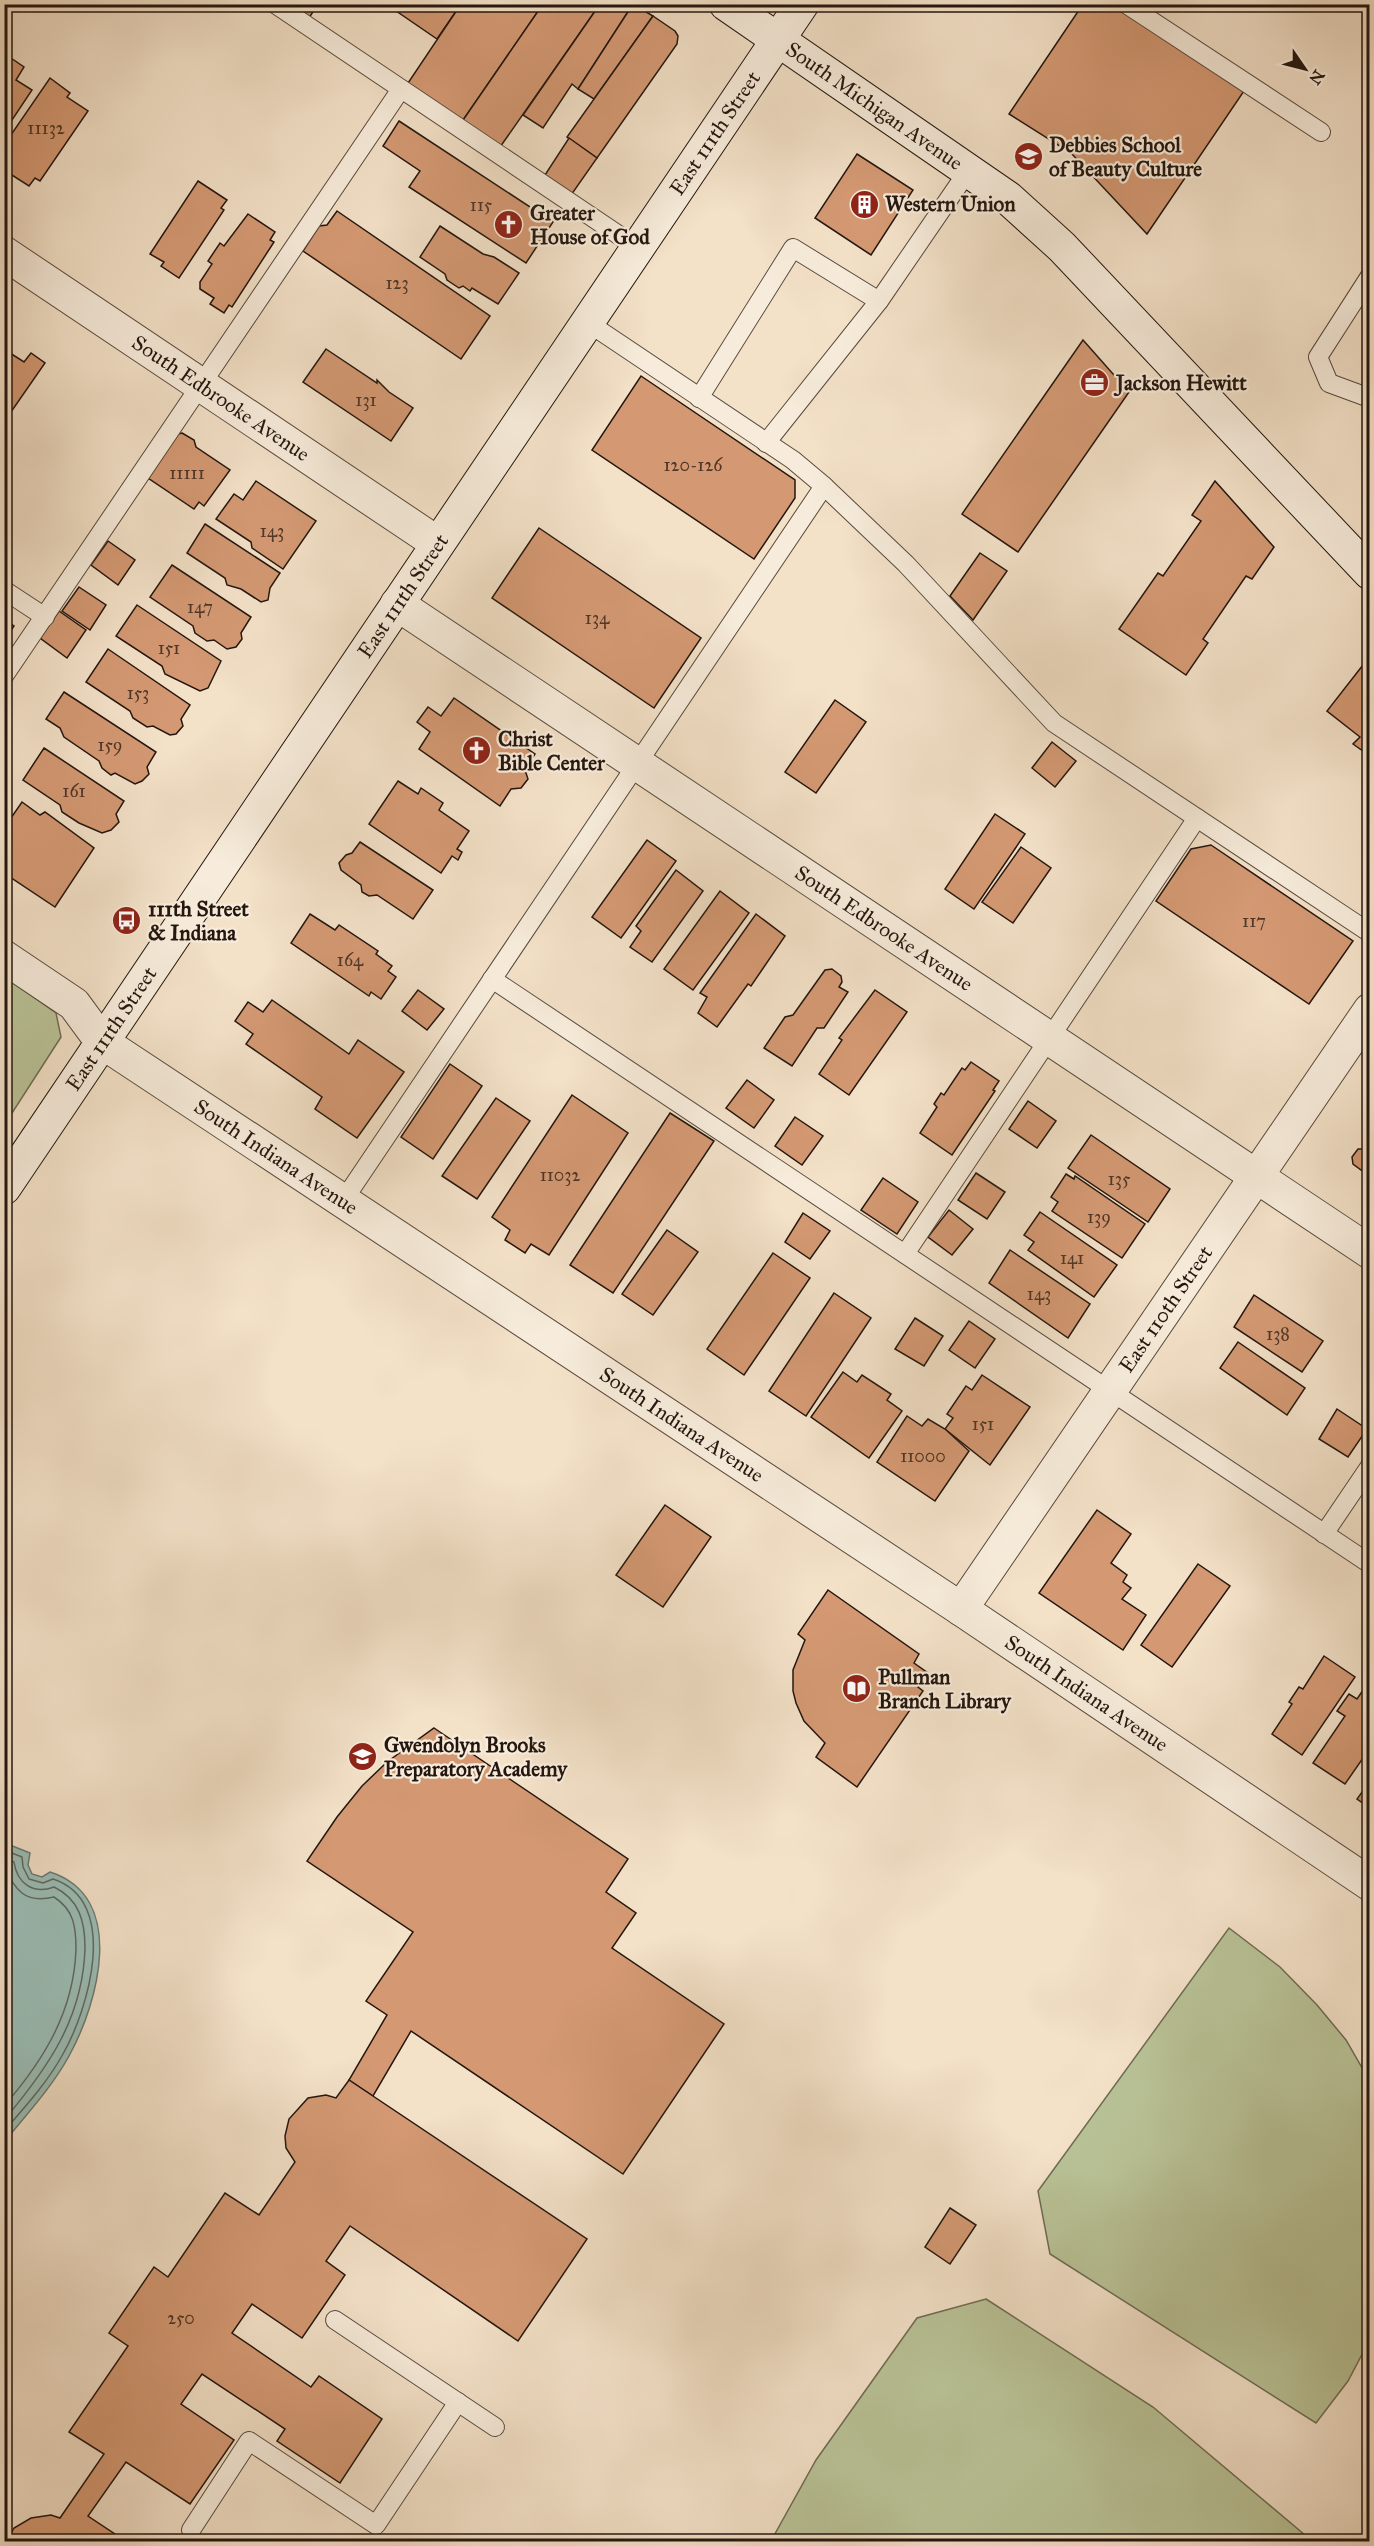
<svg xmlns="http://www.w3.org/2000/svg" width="1374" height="2546" font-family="'IM FELL Great Primer',serif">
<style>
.green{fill:#b9c397;stroke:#6e6c53;stroke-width:1.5}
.water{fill:#9bbeb6;stroke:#6b7b73;stroke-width:1.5}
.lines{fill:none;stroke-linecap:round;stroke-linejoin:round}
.shore{stroke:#606a62;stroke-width:1.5}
.building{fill:#d49973;stroke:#24160f;stroke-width:1.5}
.lane-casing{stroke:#58493d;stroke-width:20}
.street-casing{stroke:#58493d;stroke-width:35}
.secondary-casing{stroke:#24160f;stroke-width:35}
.lane{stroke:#f7ecdb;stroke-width:18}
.street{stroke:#f7ecdb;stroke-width:33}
.secondary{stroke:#f7ecdb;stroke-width:33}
.labels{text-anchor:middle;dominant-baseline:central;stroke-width:4.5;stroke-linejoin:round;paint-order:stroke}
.number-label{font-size:18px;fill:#503728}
.street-label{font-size:21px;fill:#24160f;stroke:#f7ecdb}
.poi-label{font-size:21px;font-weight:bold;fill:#24160f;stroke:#f7ecdb;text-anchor:start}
</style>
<rect width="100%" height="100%" fill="#f3e1c8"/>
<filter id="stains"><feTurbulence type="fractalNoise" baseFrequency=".00333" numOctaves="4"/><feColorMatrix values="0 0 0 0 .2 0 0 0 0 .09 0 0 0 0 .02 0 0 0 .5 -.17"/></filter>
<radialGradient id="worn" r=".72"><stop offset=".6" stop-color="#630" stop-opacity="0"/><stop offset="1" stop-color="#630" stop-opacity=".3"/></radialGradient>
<g class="green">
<polygon points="5,977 56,1013 61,1037 5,1124"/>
<polygon points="1229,1928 1280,1967 1317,2005 1346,2040 1369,2080 1369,2341 1348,2381 1316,2423 1050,2254 1038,2191"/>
<polygon points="986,2299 1153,2407 1312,2541 771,2541 816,2460 917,2318"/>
</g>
<path class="water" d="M5,1843L30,1853L28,1865L32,1874L42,1877L50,1872C128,1897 98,2003 69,2056C52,2087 27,2114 5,2141Z"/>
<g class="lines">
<g class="shore">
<path d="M4,1850L22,1857L23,1867L29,1879L43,1883L53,1879C121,1901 88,2010 63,2054C47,2083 25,2107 4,2131"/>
<path d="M4,1858L14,1862C17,1883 33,1895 54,1887C79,1899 85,1921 85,1948C83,2018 48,2068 4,2120"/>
<path d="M4,1867C16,1890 24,1904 54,1897C74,1910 76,1927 76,1949C74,2011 44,2060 4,2106"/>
</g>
</g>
<g class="building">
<polygon points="291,4 318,4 309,18"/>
<polygon points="386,4 461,4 437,39"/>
<polygon points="461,4 543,4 461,123 406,86"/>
<polygon points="543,4 600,4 498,150 461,123"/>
<polygon points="600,4 633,4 578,89 572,84 543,128 523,115"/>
<polygon points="633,4 653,16 594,99 578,89"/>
<polygon points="1083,4 1129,4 1244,91 1147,234 1071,153 1009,114"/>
<polygon points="653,16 675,31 678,36 677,44 597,158 567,137"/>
<polygon points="5,54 24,67 16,80 32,90 4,132"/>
<polygon points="50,78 70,93 67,97 88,111 40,181 35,178 29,186 4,170 4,145"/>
<polygon points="399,121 553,222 526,263 409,187 420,171 383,146"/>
<polygon points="569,138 597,158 569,198 543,178"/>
<polygon points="857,154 913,190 871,255 815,218"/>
<polygon points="198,181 227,200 221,208 224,210 179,278 161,266 164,262 150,254"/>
<polygon points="337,211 490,316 461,359 303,251 319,226 327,225"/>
<polygon points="248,214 275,232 270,240 274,242 232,307 229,305 224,313 210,304 214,298 200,289 200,282 212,264 208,261 220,243 224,246"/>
<polygon points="440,226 483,254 494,257 519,273 498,304 472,288 470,291 463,286 459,288 447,280 445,274 420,257"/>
<polygon points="1083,340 1129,392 1018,552 962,514"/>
<polygon points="326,349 377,383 377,380 389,392 413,408 391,441 303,382"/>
<polygon points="10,353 24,362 31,353 45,363 4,422 4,361"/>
<polygon points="641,376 795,480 795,498 754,559 592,450"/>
<polygon points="182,433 194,440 196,447 230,470 204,506 199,502 194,509 145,476 173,435"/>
<polygon points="256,481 316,521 283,569 252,548 251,542 216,519 234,494 243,500"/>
<polygon points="1215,481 1274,547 1252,579 1246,576 1203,639 1208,643 1186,675 1119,629 1158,573 1163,576 1201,521 1192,515"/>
<polygon points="205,524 280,573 270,588 268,600 261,602 241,589 227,585 225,578 187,553"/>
<polygon points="539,528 701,638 654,708 492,598"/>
<polygon points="108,541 135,560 118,585 91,565"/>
<polygon points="980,553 1007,571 973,620 950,596"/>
<polygon points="172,565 251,617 241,633 242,639 236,647 227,649 214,640 207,641 195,633 193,626 150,597"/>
<polygon points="79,587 106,605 90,630 62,611"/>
<polygon points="137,605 221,661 208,688 200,691 165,674 162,666 116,636"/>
<polygon points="59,611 86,630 67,658 40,638"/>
<polygon points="4,619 14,626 4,641"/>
<polygon points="108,649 190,705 181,719 183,726 176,734 170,735 153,726 147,727 133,718 130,711 86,682"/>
<polygon points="1370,656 1370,756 1353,744 1360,737 1327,711"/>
<polygon points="64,692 156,752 147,767 149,774 142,781 135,784 115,773 111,775 102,768 99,761 64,737 60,728 46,719"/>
<polygon points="454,698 535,754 525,770 528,779 521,788 511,789 500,806 419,749 430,732 417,722 428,707 441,716"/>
<polygon points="835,700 866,722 816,793 785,772"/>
<polygon points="1052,742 1076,761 1055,787 1032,768"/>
<polygon points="44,748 124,801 116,814 119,822 111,830 102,833 79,823 62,812 60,805 23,780"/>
<polygon points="398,781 418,794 421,788 443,803 439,810 469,831 457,849 462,852 458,860 452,856 441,873 369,824"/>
<polygon points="22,802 40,815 45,812 94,848 55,907 4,873 4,828"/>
<polygon points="995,814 1025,834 974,909 945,889"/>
<polygon points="647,840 676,861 621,938 592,917"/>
<polygon points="360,842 433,890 413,919 377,895 369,896 362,892 361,885 341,870 339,863 346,855 352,853"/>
<polygon points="1211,845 1353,941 1309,1004 1156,901 1191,849"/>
<polygon points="1021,847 1051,868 1013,923 982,902"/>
<polygon points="676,870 703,891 652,962 630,947 641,931 636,926"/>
<polygon points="720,891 749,913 693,990 664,969"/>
<polygon points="310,914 335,930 339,925 378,951 376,954 392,966 388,971 396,977 381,999 371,992 369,996 291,943"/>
<polygon points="756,914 785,936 751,986 748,984 717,1027 698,1013 707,997 700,993"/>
<polygon points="832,969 841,976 842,982 839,987 848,992 824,1028 817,1028 792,1066 764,1048 785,1017 793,1015 825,970"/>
<polygon points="418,990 444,1009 427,1030 402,1011"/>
<polygon points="875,990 907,1012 849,1095 819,1074 842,1040 839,1038"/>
<polygon points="272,1000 349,1054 358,1040 404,1072 357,1138 315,1109 322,1097 246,1044 253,1034 235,1021 248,1002 263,1012"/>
<polygon points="971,1062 999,1081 993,1090 995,1091 952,1155 920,1133 937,1107 934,1104 941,1093 944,1095 962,1068 965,1070"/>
<polygon points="450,1064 482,1086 433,1159 401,1137"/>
<polygon points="747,1080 774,1100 754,1128 726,1108"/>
<polygon points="572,1095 628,1133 549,1255 531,1244 525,1253 505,1240 510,1230 492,1217"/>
<polygon points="496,1098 530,1121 477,1199 442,1176"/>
<polygon points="1028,1101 1056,1121 1037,1148 1009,1129"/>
<polygon points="670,1113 714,1141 613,1293 570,1265"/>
<polygon points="795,1117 823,1136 802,1165 775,1146"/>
<polygon points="1091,1135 1170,1189 1148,1222 1068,1168"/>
<polygon points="1370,1139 1370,1180 1369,1176 1353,1164 1352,1157 1358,1149 1364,1149"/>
<polygon points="976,1173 1005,1192 987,1219 958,1200"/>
<polygon points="1066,1174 1074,1179 1075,1176 1145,1224 1122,1258 1052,1211 1058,1202 1051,1197"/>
<polygon points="883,1178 918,1202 897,1234 861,1210"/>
<polygon points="949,1210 973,1229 952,1255 928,1237"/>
<polygon points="1040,1212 1117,1265 1094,1297 1028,1250 1034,1242 1024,1235"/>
<polygon points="803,1213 830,1231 810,1259 785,1242"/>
<polygon points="667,1230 698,1252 653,1315 622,1294"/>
<polygon points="1010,1250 1090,1304 1068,1338 989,1283"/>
<polygon points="773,1253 810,1278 744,1375 707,1349"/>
<polygon points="834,1293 871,1318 806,1416 769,1391"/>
<polygon points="1254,1295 1323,1341 1302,1372 1234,1327"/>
<polygon points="915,1318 943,1336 924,1366 895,1349"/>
<polygon points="969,1321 995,1339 975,1368 949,1350"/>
<polygon points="1238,1342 1305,1388 1287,1415 1220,1368"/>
<polygon points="843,1372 857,1382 862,1375 891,1394 887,1400 902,1411 869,1458 811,1417"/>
<polygon points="982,1375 1030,1407 990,1465 945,1429 953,1418 947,1414 966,1386 972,1390"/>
<polygon points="1337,1409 1367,1429 1348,1457 1319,1439"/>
<polygon points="907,1416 922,1426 928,1419 945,1429 969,1451 935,1501 877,1462"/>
<polygon points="665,1505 711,1537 663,1607 616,1575"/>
<polygon points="1097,1510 1131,1534 1111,1563 1127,1575 1123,1582 1131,1588 1122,1599 1146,1615 1123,1650 1039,1593"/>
<polygon points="1198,1564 1230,1586 1172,1667 1141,1645"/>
<polygon points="828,1590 919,1654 914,1663 928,1673 918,1687 923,1691 857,1787 816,1757 825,1743 804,1721 796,1703 793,1691 793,1670 805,1640 798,1634"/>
<polygon points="1324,1656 1355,1677 1302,1755 1272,1734 1292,1704 1289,1702 1299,1687 1303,1689"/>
<polygon points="1370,1680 1370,1748 1345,1784 1313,1763 1345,1716 1337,1711 1349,1694 1357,1699"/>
<polygon points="434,1728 628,1859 606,1892 636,1913 612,1948 724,2024 623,2174 411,2031 373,2096 349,2080 387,2015 366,2001 413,1932 307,1861 337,1817 362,1786 387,1762"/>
<polygon points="1370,1781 1370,1808 1357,1799"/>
<polygon points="349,2080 587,2239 518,2341 350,2226 326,2261 345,2275 302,2338 252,2304 232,2333 311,2387 319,2376 382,2419 340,2483 277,2441 285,2429 202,2374 181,2404 234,2440 190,2504 126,2462 88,2516 127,2542 6,2542 14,2528 31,2518 51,2515 60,2518 104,2454 69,2432 128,2346 109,2333 154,2267 168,2277 225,2193 259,2215 295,2162 286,2148 285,2136 289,2119 308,2098 326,2095 336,2098"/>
<polygon points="950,2208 976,2225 950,2264 925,2247"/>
</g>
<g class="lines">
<defs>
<g id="lane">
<polyline points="275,4 638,248"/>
<polyline points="1126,4 1321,132"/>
<polyline points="1370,276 1318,357 1329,383 1367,397 1370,394"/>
<polyline points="587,322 793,460 824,486 906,564 1054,723 1370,933"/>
<polyline points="699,398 793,248 879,301 968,171"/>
<polyline points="766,443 879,301"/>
<polyline points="4,590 45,617"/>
<polyline points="4,676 401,89"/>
<polyline points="492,979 1370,1564"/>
<polyline points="343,1201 824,486"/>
<polyline points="905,1254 1197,818"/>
<polyline points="1324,1534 1370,1466"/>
<polyline points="335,2320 495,2427"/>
<polyline points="191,2530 249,2441 376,2525 458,2402"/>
</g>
<g id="street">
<path id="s1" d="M4,253L437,543"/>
<path id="s2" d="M397,604L1370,1252"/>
<path id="s3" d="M4,957L74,1004L102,1042L961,1609L1370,1884"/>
<path id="s4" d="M961,1609L1370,1010"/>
</g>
<g id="secondary">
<path id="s5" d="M726,4L1008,198L1062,247L1370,573"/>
<path id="s6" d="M4,1188L802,4"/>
</g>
</defs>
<use href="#lane" class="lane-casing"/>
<use href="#street" class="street-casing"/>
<use href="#secondary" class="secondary-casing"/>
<use href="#lane" class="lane"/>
<use href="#street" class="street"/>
<use href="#secondary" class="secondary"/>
</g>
<defs>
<symbol id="school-disc" viewBox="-11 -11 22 22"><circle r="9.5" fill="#8f2418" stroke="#f7ecdb"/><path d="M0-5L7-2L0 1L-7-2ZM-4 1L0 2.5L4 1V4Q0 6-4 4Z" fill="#fff"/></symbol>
<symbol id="building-disc" viewBox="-11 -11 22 22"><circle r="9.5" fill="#8f2418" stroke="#f7ecdb"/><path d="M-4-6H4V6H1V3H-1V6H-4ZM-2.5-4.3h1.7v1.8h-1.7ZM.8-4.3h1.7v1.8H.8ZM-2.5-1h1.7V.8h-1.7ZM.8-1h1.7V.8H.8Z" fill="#fff"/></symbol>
<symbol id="church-disc" viewBox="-11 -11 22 22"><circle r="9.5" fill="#8f2418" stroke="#f7ecdb"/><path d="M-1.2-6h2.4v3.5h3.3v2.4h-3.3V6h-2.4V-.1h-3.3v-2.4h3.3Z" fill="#fff"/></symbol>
<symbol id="office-disc" viewBox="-11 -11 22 22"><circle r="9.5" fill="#8f2418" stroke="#f7ecdb"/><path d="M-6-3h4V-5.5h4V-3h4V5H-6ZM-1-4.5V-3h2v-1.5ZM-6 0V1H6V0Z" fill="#fff"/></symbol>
<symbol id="bus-disc" viewBox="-11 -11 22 22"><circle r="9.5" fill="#8f2418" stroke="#f7ecdb"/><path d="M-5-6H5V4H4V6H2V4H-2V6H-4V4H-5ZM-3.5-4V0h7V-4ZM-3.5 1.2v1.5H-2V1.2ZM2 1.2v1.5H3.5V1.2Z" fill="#fff"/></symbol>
<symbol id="library-disc" viewBox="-11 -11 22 22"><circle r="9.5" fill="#8f2418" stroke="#f7ecdb"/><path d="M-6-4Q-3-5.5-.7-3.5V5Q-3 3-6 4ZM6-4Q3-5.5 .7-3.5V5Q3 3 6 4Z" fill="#fff"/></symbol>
</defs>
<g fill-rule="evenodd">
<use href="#school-disc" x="1012" y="140" width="33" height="33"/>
<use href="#building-disc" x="848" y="188" width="33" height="33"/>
<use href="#church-disc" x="492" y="208" width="33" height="33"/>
<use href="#office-disc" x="1078" y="366" width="33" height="33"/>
<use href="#church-disc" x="460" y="734" width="33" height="33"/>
<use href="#bus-disc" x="110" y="904" width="33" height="33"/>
<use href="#library-disc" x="840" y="1672" width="33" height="33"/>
<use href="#school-disc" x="346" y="1740" width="33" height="33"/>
</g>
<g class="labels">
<g class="number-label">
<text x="46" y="128">11132</text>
<text x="481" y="205">115</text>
<text x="397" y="283">123</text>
<text x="366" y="400">131</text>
<text x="693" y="465">120-126</text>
<text x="187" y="473">11111</text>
<text x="272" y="531">143</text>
<text x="200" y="607">147</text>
<text x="597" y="618">134</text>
<text x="169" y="648">151</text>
<text x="138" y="693">153</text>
<text x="110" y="745">159</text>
<text x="74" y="791">161</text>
<text x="1254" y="921">117</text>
<text x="350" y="960">164</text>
<text x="560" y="1175">11032</text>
<text x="1119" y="1179">135</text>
<text x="1099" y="1217">139</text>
<text x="1072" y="1258">141</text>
<text x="1039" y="1294">143</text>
<text x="1278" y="1334">138</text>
<text x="983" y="1424">151</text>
<text x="923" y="1456">11000</text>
<text x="181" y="2318">250</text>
</g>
<g class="street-label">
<text stroke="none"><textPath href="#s5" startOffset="180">South Michigan Avenue</textPath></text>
<text stroke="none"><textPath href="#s6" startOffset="1272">East 111th Street</textPath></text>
<text stroke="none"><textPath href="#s1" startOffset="261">South Edbrooke Avenue</textPath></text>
<text stroke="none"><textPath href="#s6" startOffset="714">East 111th Street</textPath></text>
<text stroke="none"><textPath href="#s2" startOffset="585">South Edbrooke Avenue</textPath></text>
<text stroke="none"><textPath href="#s6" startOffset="192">East 111th Street</textPath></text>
<text stroke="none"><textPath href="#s3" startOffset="340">South Indiana Avenue</textPath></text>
<text stroke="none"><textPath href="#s4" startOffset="363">East 110th Street</textPath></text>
<text stroke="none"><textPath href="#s3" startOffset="826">South Indiana Avenue</textPath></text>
<text stroke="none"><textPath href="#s3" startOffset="1312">South Indiana Avenue</textPath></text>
</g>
<g class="poi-label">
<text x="1049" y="145">Debbies School<tspan x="1049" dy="24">of Beauty Culture</tspan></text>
<text x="885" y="204">Western Union</text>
<text x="530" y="213">Greater<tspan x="530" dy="24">House of God</tspan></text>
<text x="1116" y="383">Jackson Hewitt</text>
<text x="498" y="739">Christ<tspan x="498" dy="24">Bible Center</tspan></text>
<text x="148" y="909">111th Street<tspan x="148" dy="24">&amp; Indiana</tspan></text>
<text x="878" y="1677">Pullman<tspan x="878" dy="24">Branch Library</tspan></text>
<text x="384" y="1745">Gwendolyn Brooks<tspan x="384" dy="24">Preparatory Academy</tspan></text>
</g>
</g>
<rect width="1374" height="2546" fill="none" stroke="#f3e1c8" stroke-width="24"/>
<rect x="6" y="6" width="1362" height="2534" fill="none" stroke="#24160f" stroke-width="3"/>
<rect x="12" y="12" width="1350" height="2522" fill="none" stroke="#24160f" stroke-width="1.5"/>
<g transform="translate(1305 69) rotate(125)" stroke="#f7ecdb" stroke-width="4.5" paint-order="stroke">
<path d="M0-4.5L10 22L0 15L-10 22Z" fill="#24160f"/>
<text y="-9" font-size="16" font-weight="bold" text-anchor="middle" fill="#24160f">N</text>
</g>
<rect width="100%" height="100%" filter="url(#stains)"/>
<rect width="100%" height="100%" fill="url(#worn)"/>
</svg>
